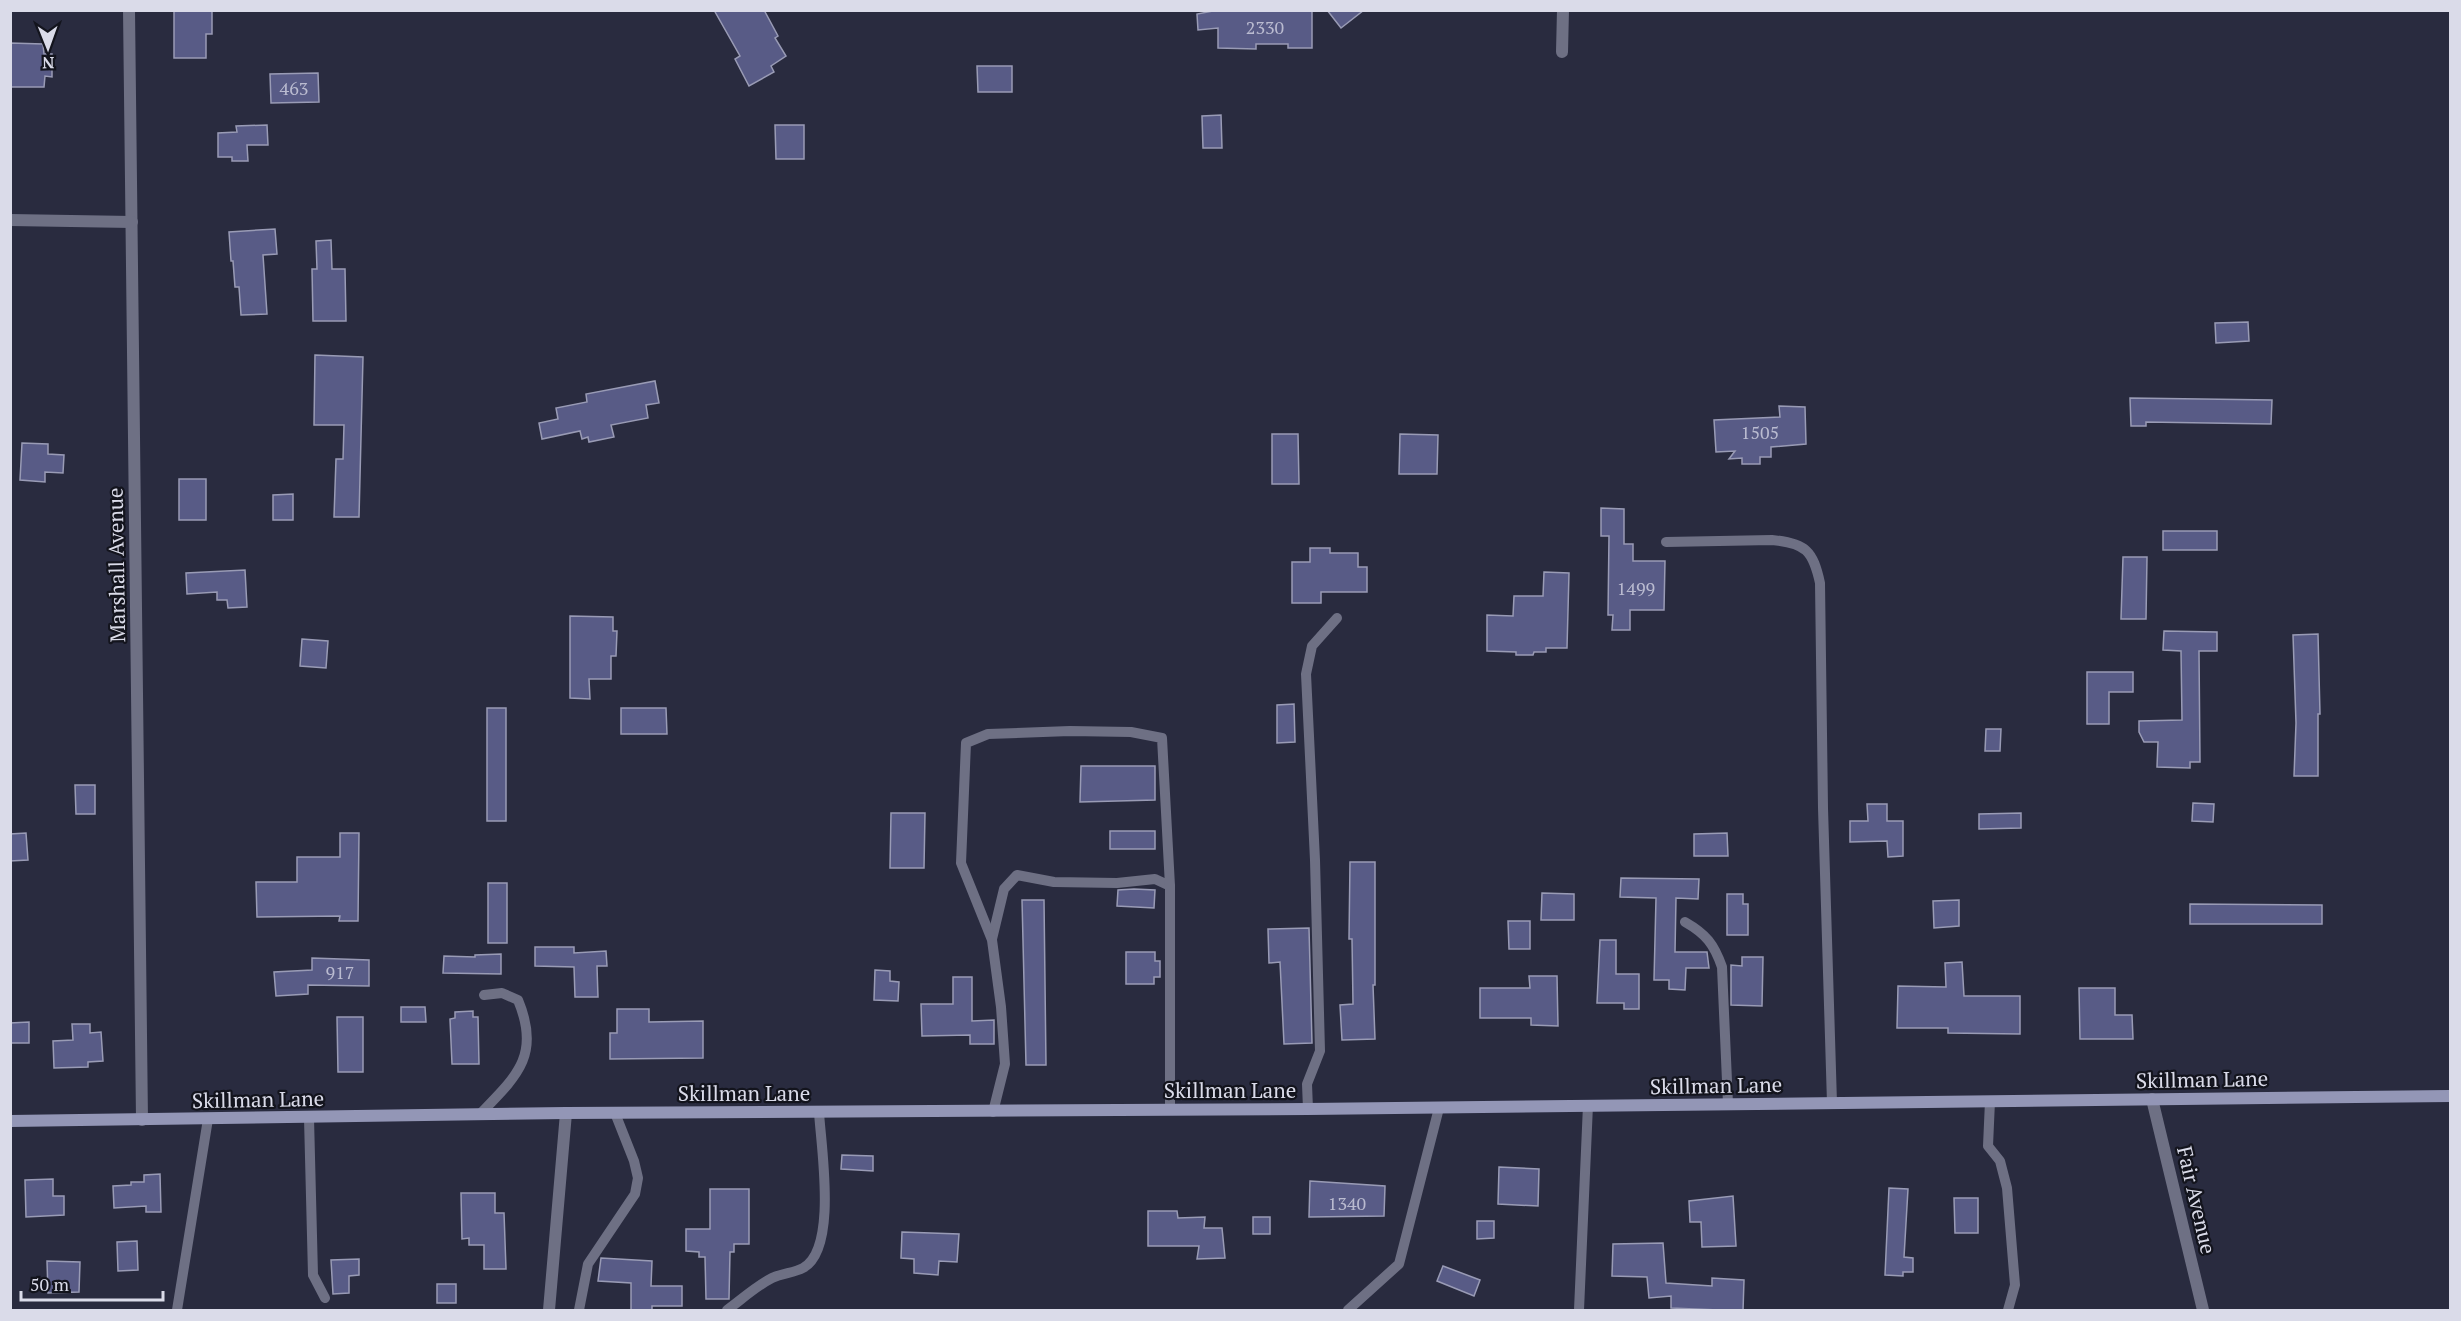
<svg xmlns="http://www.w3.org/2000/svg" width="2461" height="1321" font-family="'PT Serif',serif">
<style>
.building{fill:#585b86;stroke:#999bb5;stroke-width:1.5}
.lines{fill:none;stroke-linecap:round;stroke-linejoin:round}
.lane{stroke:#6e7084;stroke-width:10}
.street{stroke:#6e7084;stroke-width:12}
.secondary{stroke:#9396b6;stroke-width:12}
.labels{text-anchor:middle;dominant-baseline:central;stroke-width:4.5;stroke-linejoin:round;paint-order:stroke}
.number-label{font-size:18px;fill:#babbd0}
.street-label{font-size:21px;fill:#dadbe9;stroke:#13141d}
</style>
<rect width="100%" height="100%" fill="#292b3f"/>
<g class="building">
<polygon points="174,10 212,10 212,34 206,34 206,58 174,58"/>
<polygon points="714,10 764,10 778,36 775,38 786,56 771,66 774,72 749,86 735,59 740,56"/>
<polygon points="1218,10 1312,10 1312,48 1288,48 1288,44 1256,44 1256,49 1218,48 1218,28 1198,30 1197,14"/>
<polygon points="1327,10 1364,10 1341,28"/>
<polygon points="10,43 43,44 44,54 52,54 52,77 45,76 44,87 10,87"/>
<polygon points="977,66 1012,66 1012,92 978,92"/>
<polygon points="318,73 319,102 271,103 270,74"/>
<polygon points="1221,115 1222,148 1203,148 1202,116"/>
<polygon points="267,125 268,145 247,145 248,161 232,161 232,157 218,157 218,133 237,132 236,126"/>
<polygon points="775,125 804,125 804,159 776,159"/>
<polygon points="275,229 277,254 263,255 267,314 241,315 239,287 235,287 233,261 231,261 229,232"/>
<polygon points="331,240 332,269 345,269 346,321 313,321 312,269 317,269 316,241"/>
<polygon points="2248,322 2249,341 2216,343 2215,323"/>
<polygon points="315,355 363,357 359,517 334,517 336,459 343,459 344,425 314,425"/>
<polygon points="655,381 659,403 646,405 648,418 611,425 614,437 589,442 588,437 582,439 580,431 542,439 539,423 558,419 556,408 587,402 586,394"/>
<polygon points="2130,398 2272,400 2271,424 2146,422 2146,426 2131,426"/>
<polygon points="1779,406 1805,407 1806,444 1771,447 1771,457 1760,457 1760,464 1742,464 1742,458 1729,459 1735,451 1716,452 1714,420 1780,417"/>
<polygon points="1272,434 1298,434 1299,484 1272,484"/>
<polygon points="1400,434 1438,435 1437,474 1399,474"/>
<polygon points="22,443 48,444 48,454 64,455 63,473 45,472 45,482 20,480"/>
<rect x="179" y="479" width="27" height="41"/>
<polygon points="293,494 293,520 273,520 273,495"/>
<polygon points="1601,508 1624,509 1624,544 1633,544 1633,561 1665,561 1664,610 1630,610 1630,630 1612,630 1613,615 1608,615 1609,536 1601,536"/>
<rect x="2163" y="531" width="54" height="19"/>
<polygon points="1310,548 1330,548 1330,553 1358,553 1358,567 1367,567 1367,592 1321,592 1321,603 1292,603 1292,562 1310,562"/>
<polygon points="2123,557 2147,557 2146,619 2121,619"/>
<polygon points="245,570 247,607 228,608 227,600 217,600 217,592 187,594 186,573"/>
<polygon points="1544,572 1569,573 1567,648 1546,648 1546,652 1534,652 1533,655 1516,655 1516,652 1487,651 1487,615 1513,616 1514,596 1543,596"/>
<polygon points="570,616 613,617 613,631 617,631 616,656 611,656 611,679 589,679 590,699 570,698"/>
<polygon points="2164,631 2217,632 2217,651 2199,651 2200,762 2190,762 2190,768 2157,767 2158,742 2144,742 2139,732 2139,721 2182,720 2181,651 2163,650"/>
<polygon points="2318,634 2320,714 2318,714 2318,776 2294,776 2296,723 2293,635"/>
<polygon points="302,639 328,641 326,668 300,666"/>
<polygon points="2087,672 2133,672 2133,692 2109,692 2109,724 2087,724"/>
<polygon points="1294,704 1295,742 1277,743 1277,705"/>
<rect x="487" y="708" width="19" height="113"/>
<polygon points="621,708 666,708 667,734 621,734"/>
<polygon points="1986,729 2001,729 2000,751 1985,751"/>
<polygon points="1081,766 1155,766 1155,800 1080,802"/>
<polygon points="75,785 95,785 95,814 76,814"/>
<polygon points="2193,803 2214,804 2213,822 2192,821"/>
<polygon points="1867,804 1887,804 1887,821 1903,821 1903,856 1888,857 1887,841 1850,842 1850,821 1868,821"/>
<polygon points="891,813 925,813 924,868 890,868"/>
<polygon points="2021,813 2021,828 1979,829 1979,814"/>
<rect x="1110" y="831" width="45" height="18"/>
<polygon points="26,833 28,860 10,861 10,834"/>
<polygon points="340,833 359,833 358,921 339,921 340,916 257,917 256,882 297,882 297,857 340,857"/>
<polygon points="1727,833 1728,856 1694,856 1694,834"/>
<polygon points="1350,862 1375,862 1375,985 1373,985 1375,1039 1342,1040 1340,1005 1353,1004 1352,939 1349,939"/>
<polygon points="1621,878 1699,879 1698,899 1676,898 1675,952 1707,952 1709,968 1686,968 1685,990 1669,989 1669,980 1654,980 1656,898 1620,897"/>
<rect x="488" y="883" width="19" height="60"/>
<polygon points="1134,889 1155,890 1154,908 1117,906 1118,890"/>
<polygon points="1542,893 1574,894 1574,920 1541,920"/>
<polygon points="1727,894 1743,894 1743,904 1748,904 1748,935 1727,935"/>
<polygon points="1022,900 1044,900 1046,1065 1026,1065"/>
<polygon points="1959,900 1959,926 1934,928 1933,901"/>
<polygon points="2190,904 2322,905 2322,924 2190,924"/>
<polygon points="1508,921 1530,921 1530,949 1509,949"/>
<polygon points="1309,928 1312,1043 1284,1044 1280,962 1269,963 1268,929"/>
<polygon points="1600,940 1616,940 1616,974 1639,974 1639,1009 1624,1009 1624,1003 1597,1003"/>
<polygon points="535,947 574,947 574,953 606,951 607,966 597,966 598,997 575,997 574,967 535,966"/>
<polygon points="1126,952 1155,952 1155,961 1160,961 1160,977 1154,977 1154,984 1126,984"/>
<polygon points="501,954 501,974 443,973 444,956 475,957 475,955"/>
<polygon points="1742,957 1763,957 1762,1006 1731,1005 1731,965 1742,966"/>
<polygon points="312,958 369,960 369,986 308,985 308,994 276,996 274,972 312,970"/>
<polygon points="1962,962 1964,996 2020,996 2020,1034 1948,1033 1948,1028 1897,1028 1898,986 1946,987 1945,963"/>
<polygon points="875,970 890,971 890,981 899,982 898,1001 874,1000"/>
<polygon points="1529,976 1557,976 1558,1026 1531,1025 1531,1018 1480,1018 1480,988 1530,988"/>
<polygon points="953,977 972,977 972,1021 994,1020 994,1044 970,1044 970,1035 922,1036 921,1004 953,1004"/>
<polygon points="2079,988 2115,988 2115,1015 2132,1015 2133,1039 2080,1039"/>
<polygon points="401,1007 425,1007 426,1022 401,1022"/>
<polygon points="617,1009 649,1009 649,1022 703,1021 703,1058 610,1059 610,1033 617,1033"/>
<polygon points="473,1011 473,1017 478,1017 479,1064 452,1064 450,1019 455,1018 455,1012"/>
<polygon points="337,1017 363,1017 363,1072 338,1072"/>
<polygon points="29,1022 29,1043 10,1043 10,1023"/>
<polygon points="72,1024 90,1024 90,1033 101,1032 103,1061 88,1062 88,1067 54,1068 53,1041 73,1040"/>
<polygon points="842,1155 873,1156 873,1171 841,1169"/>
<polygon points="1499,1167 1539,1169 1538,1206 1498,1204"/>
<polygon points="160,1174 161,1212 146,1212 146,1206 114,1208 113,1186 131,1185 131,1182 144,1182 144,1175"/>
<polygon points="53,1179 53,1196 64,1196 64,1215 26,1217 25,1180"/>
<polygon points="1310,1181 1385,1186 1384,1216 1309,1217"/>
<polygon points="1889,1188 1908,1189 1904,1257 1913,1258 1913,1272 1903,1272 1903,1276 1885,1275"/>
<polygon points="710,1189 749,1189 749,1244 734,1244 734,1252 730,1252 729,1299 706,1299 705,1257 699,1257 699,1252 686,1251 686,1229 710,1229"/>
<polygon points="461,1193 495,1193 495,1213 504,1213 506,1269 484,1269 484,1245 469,1245 469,1238 462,1239"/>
<polygon points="1733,1196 1736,1246 1702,1247 1701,1222 1690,1222 1689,1201"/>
<polygon points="1954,1198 1978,1198 1978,1233 1955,1233"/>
<polygon points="1148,1211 1177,1211 1178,1218 1205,1217 1204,1228 1222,1228 1225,1258 1197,1259 1199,1246 1148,1246"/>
<rect x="1253" y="1217" width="17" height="17"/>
<polygon points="1477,1221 1494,1221 1494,1238 1477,1239"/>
<polygon points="902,1232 959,1234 957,1262 939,1261 938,1275 914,1273 914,1259 901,1258"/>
<polygon points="137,1241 138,1270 118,1271 117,1242"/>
<polygon points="1663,1243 1666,1283 1712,1286 1712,1278 1744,1280 1743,1311 1671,1308 1671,1296 1649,1298 1647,1277 1612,1276 1613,1244"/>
<polygon points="601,1258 652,1261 651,1286 682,1286 682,1306 652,1306 652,1311 631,1311 631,1283 598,1281"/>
<polygon points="359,1259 359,1275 349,1276 349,1293 333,1294 331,1260"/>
<polygon points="47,1261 80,1262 79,1292 48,1293"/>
<polygon points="1443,1266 1480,1280 1474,1296 1437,1281"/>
<rect x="437" y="1284" width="19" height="19"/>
</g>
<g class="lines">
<g class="lane">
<path d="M1666,542L1772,540C1806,543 1813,551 1820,583L1823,808L1832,1103"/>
<path d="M1685,922C1706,934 1714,944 1722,967L1728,1104"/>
<polyline points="992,939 1004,889 1017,875 1054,882 1117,883 1155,879 1170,886"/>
<polyline points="1990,1101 1988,1146 2000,1161 2007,1188 2015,1285 2008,1310"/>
<polyline points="1308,1109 1307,1084 1320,1051 1315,860 1306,674 1312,646 1337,618"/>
<polyline points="993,1112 1005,1064 1001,1007 992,940 961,863 966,743 988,734 1070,731 1131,732 1162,738 1170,886 1170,1110"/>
<path d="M480,1114C517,1076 541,1055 518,1000L502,993L484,995"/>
<polyline points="309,1118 313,1275 325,1298"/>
<polyline points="177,1310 208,1119"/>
<polyline points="579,1310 588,1264 635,1194 638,1178 634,1161 615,1113"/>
<path d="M727,1310C741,1300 756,1286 772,1278C782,1273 794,1273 803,1268C838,1249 821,1147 819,1112"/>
<polyline points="1348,1310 1399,1264 1439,1108"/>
<polyline points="1579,1310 1588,1105"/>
</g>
<g class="street">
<polyline points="129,10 142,1120"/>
<polyline points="1562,52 1563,10"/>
<polyline points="10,220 132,222"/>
<polyline points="2152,1099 2203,1310"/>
<polyline points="549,1310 566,1113"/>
</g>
<polyline class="secondary" points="10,1121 566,1113 1308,1109 2450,1096"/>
</g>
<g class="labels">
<g class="number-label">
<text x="1265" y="27">2330</text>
<text x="294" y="88">463</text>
<text x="1760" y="432">1505</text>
<text x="1636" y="588">1499</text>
<text x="340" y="972">917</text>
<text x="1347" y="1203">1340</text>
</g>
<g class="street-label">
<text transform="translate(116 565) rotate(-91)">Marshall Avenue</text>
<text transform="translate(2202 1079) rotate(-1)">Skillman Lane</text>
<text transform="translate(1716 1085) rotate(-1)">Skillman Lane</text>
<text x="1230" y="1090">Skillman Lane</text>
<text x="744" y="1093">Skillman Lane</text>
<text transform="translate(258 1099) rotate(-1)">Skillman Lane</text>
<text transform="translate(2197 1200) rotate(77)">Fair Avenue</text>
</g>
</g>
<rect width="2461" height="1321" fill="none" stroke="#dadbe9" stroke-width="24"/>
<g transform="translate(48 48) rotate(179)" stroke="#13141d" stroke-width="4.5" paint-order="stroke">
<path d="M0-4.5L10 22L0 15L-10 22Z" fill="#dadbe9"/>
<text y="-9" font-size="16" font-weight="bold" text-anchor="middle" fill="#dadbe9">N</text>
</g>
<path d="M21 1291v9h142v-9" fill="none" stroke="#dadbe9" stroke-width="3"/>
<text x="30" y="1291" font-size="18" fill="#dadbe9" stroke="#13141d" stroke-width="4.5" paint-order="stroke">50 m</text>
</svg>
